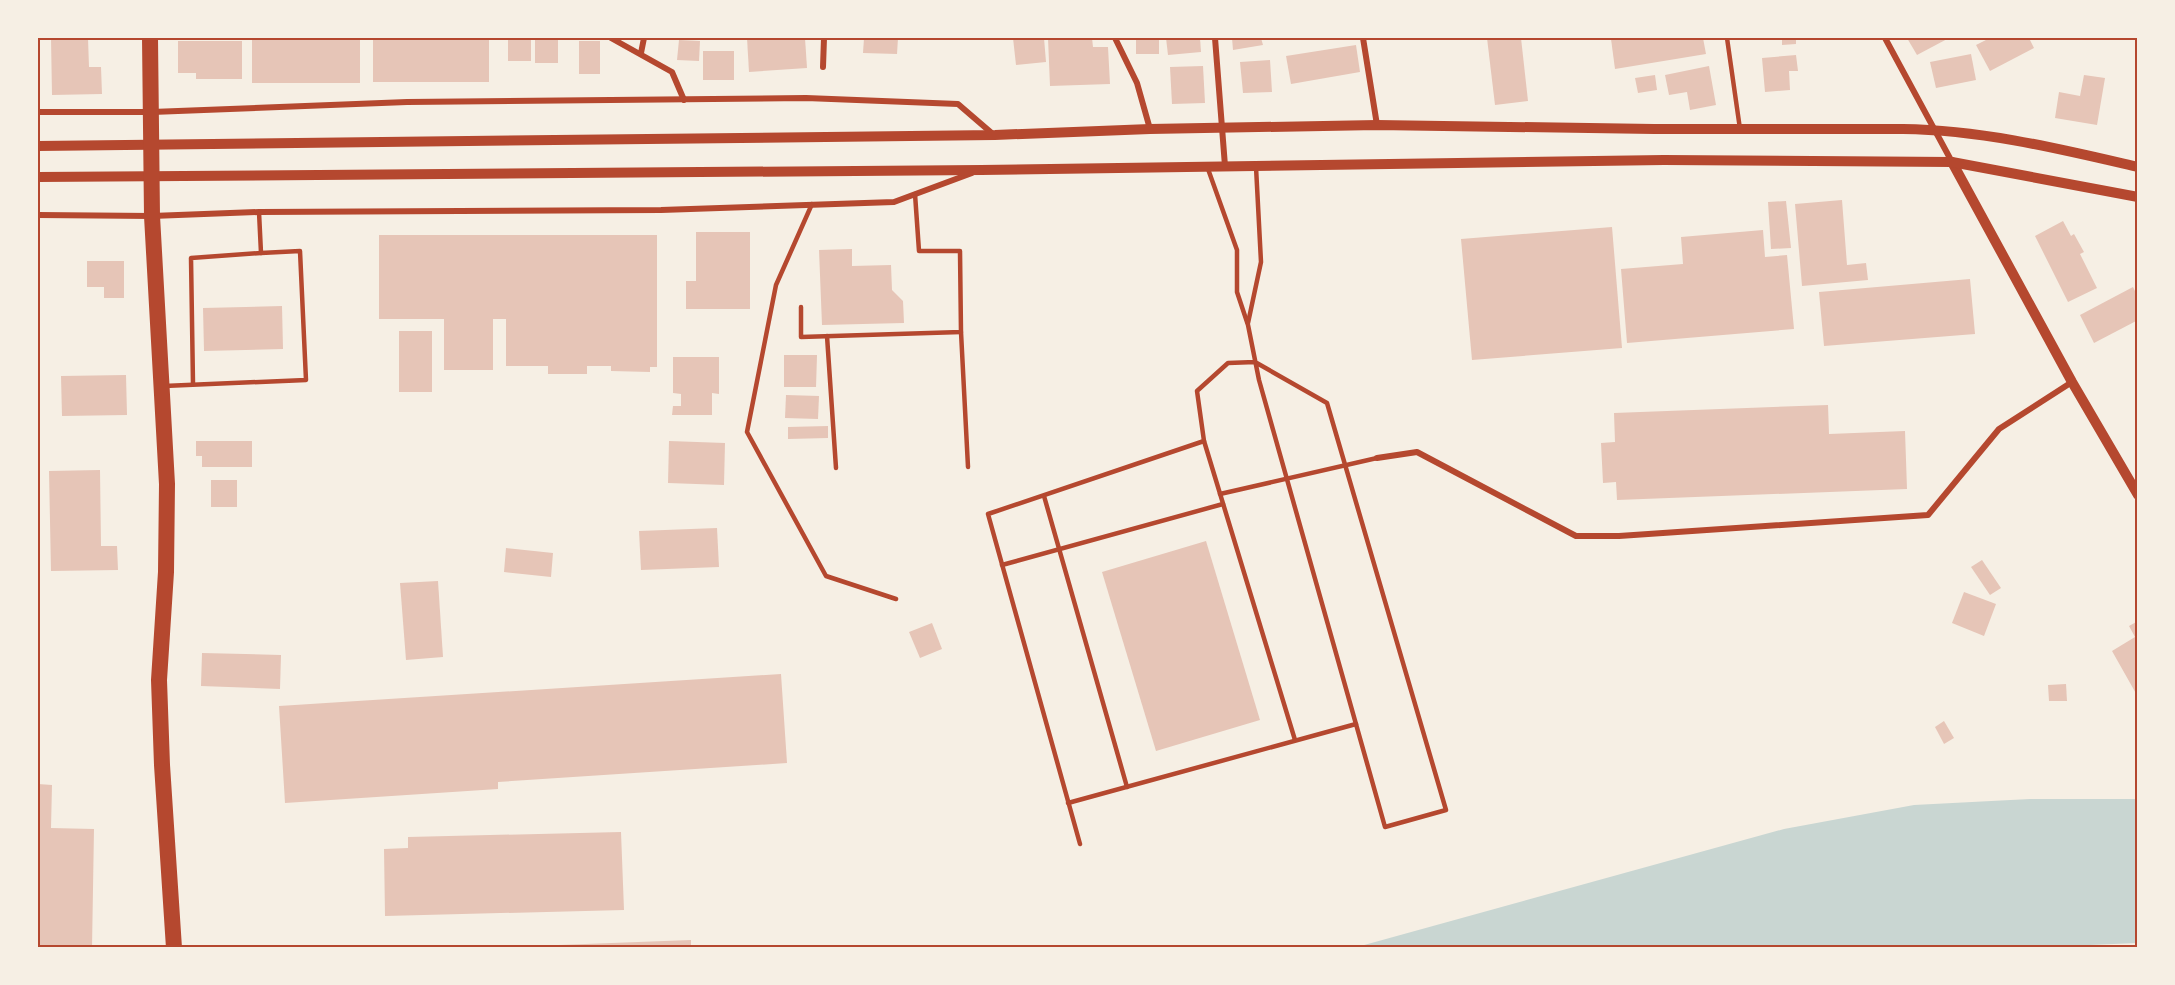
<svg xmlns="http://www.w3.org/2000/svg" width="2175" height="985" font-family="Barlow,sans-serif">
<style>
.water{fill:#c9d6d2}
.building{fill:#e6c5b7}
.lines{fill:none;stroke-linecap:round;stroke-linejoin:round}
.service{stroke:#b5482f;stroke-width:4.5}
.minor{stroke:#b5482f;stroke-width:6}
.tertiary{stroke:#b5482f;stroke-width:10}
.trunk{stroke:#b5482f;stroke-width:16}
.neatline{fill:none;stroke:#b5482f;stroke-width:2}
</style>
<rect width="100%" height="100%" fill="#f6efe4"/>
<polygon class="water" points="2030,799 2137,799 2137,943 2018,948 1357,947 1784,829 1914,805"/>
<g class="building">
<polygon points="51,38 88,38 89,67 101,67 102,94 52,95"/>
<rect x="373" y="38" width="116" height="44"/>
<rect x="508" y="38" width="23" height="23"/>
<rect x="535" y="38" width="23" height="25"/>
<polygon points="747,38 805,38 807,68 749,72"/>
<polygon points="864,38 898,38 897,54 863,53"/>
<polygon points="1013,38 1044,38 1046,62 1016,65"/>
<polygon points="1048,38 1092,38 1093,47 1108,47 1110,84 1050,86"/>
<rect x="1136" y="38" width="23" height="16"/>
<polygon points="1166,38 1200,38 1201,52 1168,55"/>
<polygon points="1232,38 1261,38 1263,45 1233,50"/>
<polygon points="1487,38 1521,38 1528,101 1495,105"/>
<polygon points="1617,38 1703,38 1706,54 1615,69 1611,39"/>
<polygon points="1782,38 1796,38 1796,44 1782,45"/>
<polygon points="1907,38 1949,38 1917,55"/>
<polygon points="1990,38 2029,38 2034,48 1990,71 1976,45"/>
<rect x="252" y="40" width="108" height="43"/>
<polygon points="679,40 700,41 699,61 677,60"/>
<polygon points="178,41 242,41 242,79 196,79 196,73 178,73"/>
<rect x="579" y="41" width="21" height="33"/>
<polygon points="1356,45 1360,72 1291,84 1286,56"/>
<rect x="703" y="51" width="31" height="29"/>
<polygon points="1971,54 1976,80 1936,88 1930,62"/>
<polygon points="1796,55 1798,71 1789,71 1790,90 1765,92 1762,58"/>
<polygon points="1270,60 1272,92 1243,93 1240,62"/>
<polygon points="1203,66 1205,103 1172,104 1170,67"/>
<polygon points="1709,66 1716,105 1690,110 1687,92 1669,95 1665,75"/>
<polygon points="1655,75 1657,90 1638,93 1635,78"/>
<polygon points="2084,75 2105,78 2097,125 2055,118 2059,92 2080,96"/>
<polygon points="1842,200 1847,265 1866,263 1868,280 1802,286 1795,204"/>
<polygon points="1786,201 1791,248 1771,249 1768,202"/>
<polygon points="2063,221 2071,236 2074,234 2084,252 2080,254 2097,288 2068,302 2035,236"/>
<polygon points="1612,227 1622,348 1472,360 1461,239"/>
<polygon points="1763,230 1765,257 1787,255 1794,329 1627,343 1621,269 1683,264 1681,237"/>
<polygon points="696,232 750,232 750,309 686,309 686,281 696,281"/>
<polygon points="379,235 657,235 657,367 650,367 650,372 611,371 611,366 587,366 587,374 548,374 548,366 506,366 506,319 493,319 493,370 444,370 444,319 379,319"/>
<polygon points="852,249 852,266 891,265 892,290 903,301 904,323 822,325 819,250"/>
<polygon points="87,261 124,261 124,298 104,298 104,287 87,287"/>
<polygon points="1970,279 1975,334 1824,346 1819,292"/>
<polygon points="2133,287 2138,297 2138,320 2094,343 2080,315"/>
<polygon points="282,306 283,349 204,351 203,308"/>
<rect x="399" y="331" width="33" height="61"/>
<polygon points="784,355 817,355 816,387 784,387"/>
<polygon points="673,357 719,357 719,394 712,393 712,415 672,415 673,406 681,406 681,394 673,393"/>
<polygon points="126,375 127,415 62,416 61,376"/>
<polygon points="786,395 819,396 818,419 785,418"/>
<polygon points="1828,405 1829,434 1905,431 1907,489 1617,500 1616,482 1603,483 1601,443 1615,442 1614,413"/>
<polygon points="828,426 828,438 788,439 788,427"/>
<polygon points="196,441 252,441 252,467 202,467 202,456 196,456"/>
<polygon points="669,441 725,443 724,485 668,483"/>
<polygon points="100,470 101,546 117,546 118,570 51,571 49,471"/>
<rect x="211" y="480" width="26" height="27"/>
<polygon points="717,528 719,567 641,570 639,531"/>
<polygon points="1206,541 1260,720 1156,751 1102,572"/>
<polygon points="506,548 553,553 551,577 504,572"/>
<polygon points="1982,560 2001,588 1990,595 1971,567"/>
<polygon points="438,581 443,657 406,660 400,583"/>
<polygon points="1964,592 1996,604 1984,636 1952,623"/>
<polygon points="2138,621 2138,697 2112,651 2135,637 2129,626"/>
<polygon points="932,623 942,649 920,658 909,632"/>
<polygon points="202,653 281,655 280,689 201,686"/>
<polygon points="781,674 787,763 498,782 498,789 285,803 279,706"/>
<polygon points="2066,684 2067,701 2049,701 2048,685"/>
<polygon points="1944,721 1954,738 1944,744 1935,727"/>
<polygon points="38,784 52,785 51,828 94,829 92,948 38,948"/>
<polygon points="621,832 624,910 385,916 384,849 408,848 408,837"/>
<polygon points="691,940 691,948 532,948 532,946"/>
</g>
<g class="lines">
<g class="service">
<polyline points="1727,38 1740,129"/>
<polyline points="1208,169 1237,250 1237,292 1248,325 1259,380 1385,827 1446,810 1327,403 1255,362 1228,363 1197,391 1204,441 1295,740"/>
<polyline points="812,204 776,285 747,432 826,576 896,599"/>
<polyline points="801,307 801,337 961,332 960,251 919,251 915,194"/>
<polyline points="1248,323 1261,262 1256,167"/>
<polyline points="961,332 968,467"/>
<polyline points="827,336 836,468"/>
<polyline points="193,384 191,258 261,253"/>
<polyline points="164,386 306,380 300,251 261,253 259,212"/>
<polyline points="1220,494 1377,458"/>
<polyline points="1044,496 1127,787"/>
<polyline points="1002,565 1223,504"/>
<polyline points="1068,803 1356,724"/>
<polyline points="1080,844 988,514 1204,441"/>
</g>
<g class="minor">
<polyline points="611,38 672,72 684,100"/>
<polyline points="1115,38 1137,83 1150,129"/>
<polyline points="1215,38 1225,166"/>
<polyline points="1363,38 1377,125"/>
<polyline points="1885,38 1952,162"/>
<polyline points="641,53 644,38"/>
<polyline points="823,67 824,38"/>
<polyline points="38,112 152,112 407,102 806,98 958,104 994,135"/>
<polyline points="38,215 152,216 259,212 661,210 894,202 972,173"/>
<polyline points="1377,458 1417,452 1576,536 1619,536 1928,515 1999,429 2072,382"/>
</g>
<g class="tertiary">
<path d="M38,146L995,135L1150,129L1377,125L1654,129H1903C1983,130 2060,149 2138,167"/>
<polyline points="1952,162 2072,382 2138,495"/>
<polyline points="38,177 981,170 1664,160 1952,162 2138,197"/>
</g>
<polyline class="trunk" points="150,38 152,216 167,484 166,572 159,680 162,765 174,948"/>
</g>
<rect width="2175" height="985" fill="none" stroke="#f6efe4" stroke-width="78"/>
<rect x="39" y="39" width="2097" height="907" class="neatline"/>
</svg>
